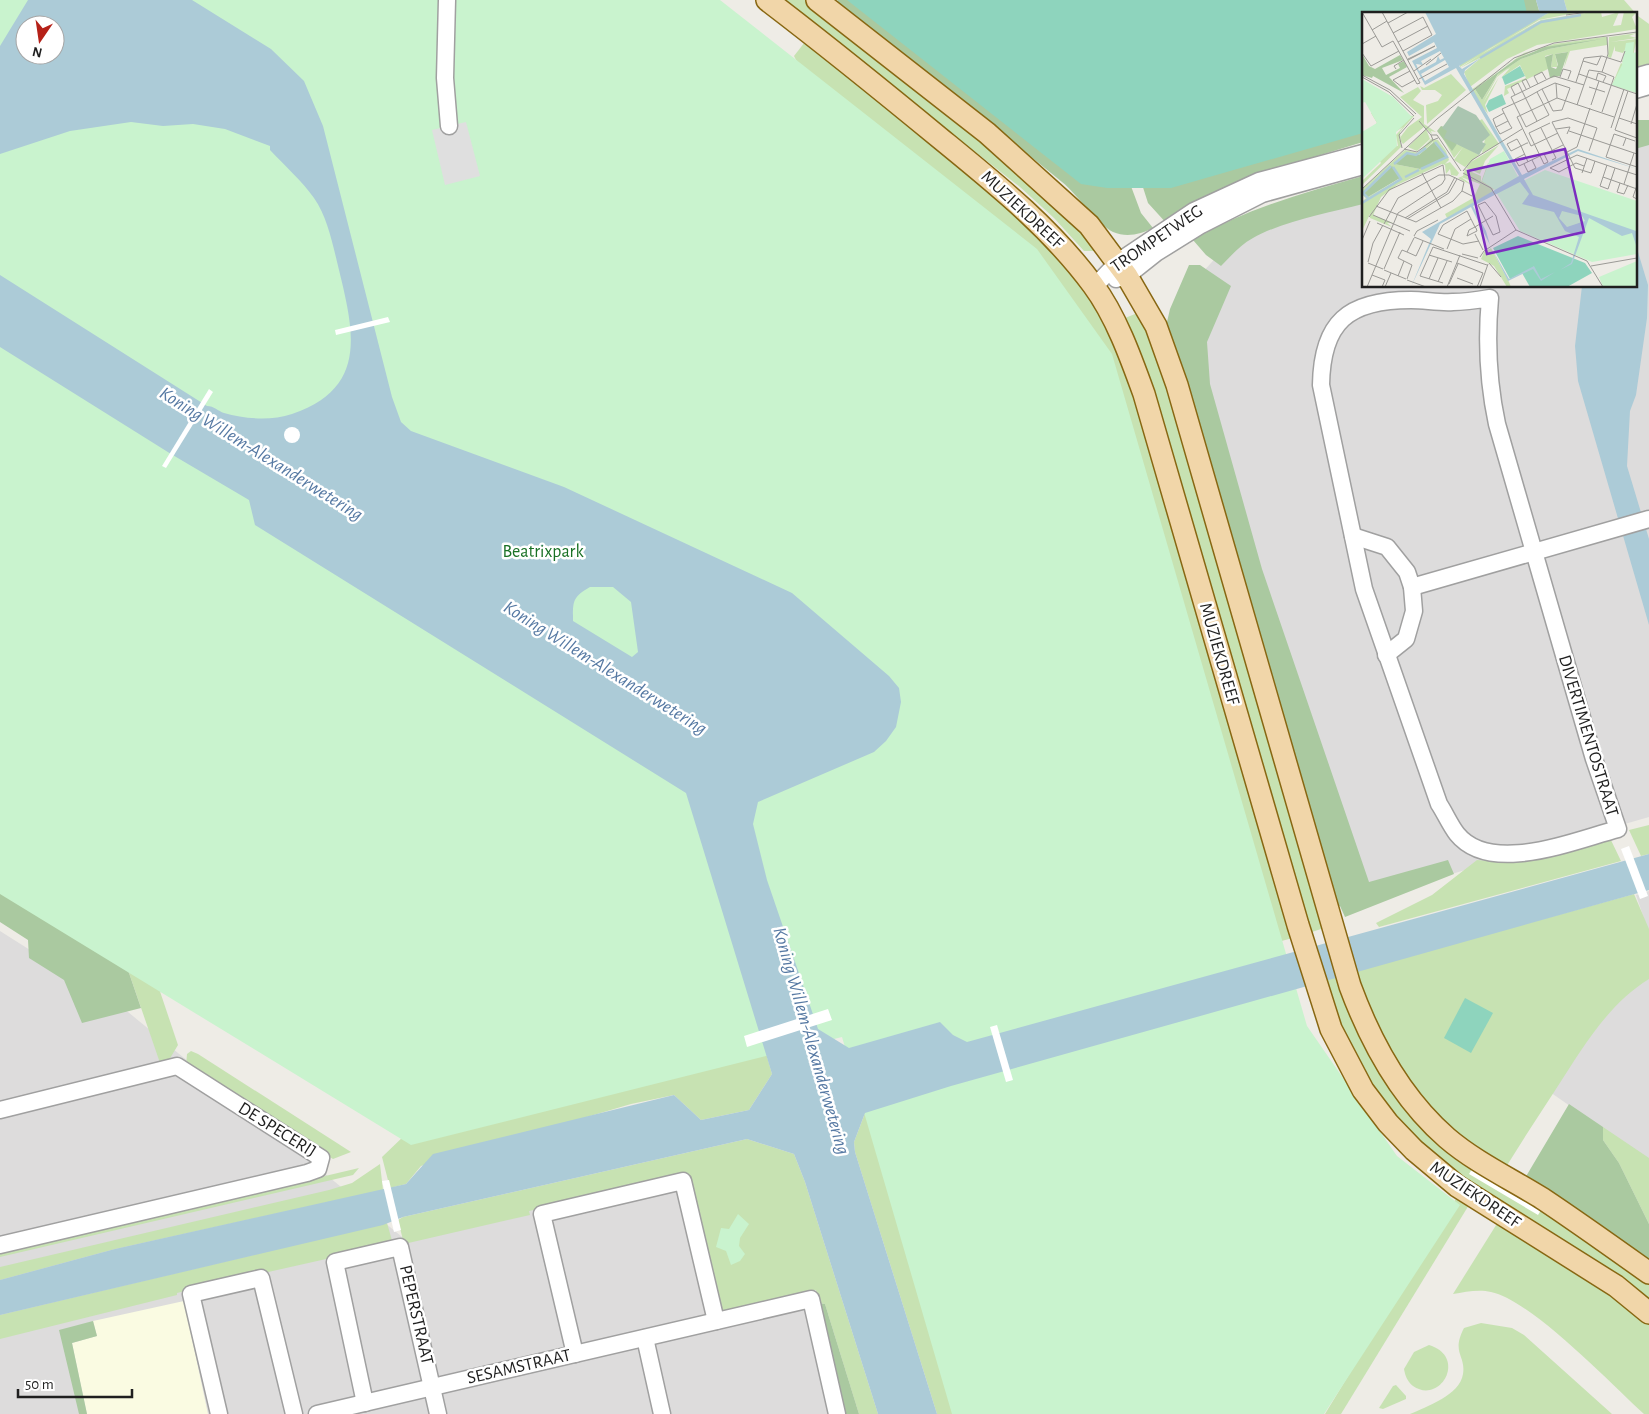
<svg xmlns="http://www.w3.org/2000/svg" width="1649" height="1414" font-family="'Alegreya Sans',sans-serif">
<style>
.residential{fill:#dddcdc}
.education{fill:#fafbe2}
.grass{fill:#c7e2b2}
.forest{fill:#aac9a0}
.park{fill:#c9f3ce;fill-rule:evenodd}
.pitch{fill:#8ed4bd}
.parking{fill:#dfdfdf}
.water{fill:#accbd7;fill-rule:evenodd}
.pier{fill:#fff}
.lines{fill:none;stroke-linecap:round;stroke-linejoin:round}
.minor-casing{stroke:#a0a0a0;stroke-width:19}
.major-casing{stroke:#886712;stroke-width:24}
.minor{stroke:#fff;stroke-width:16}
.major{stroke:#f1d6a9;stroke-width:21}
.labels{text-anchor:middle;dominant-baseline:central;stroke-width:5;stroke-linejoin:round;paint-order:stroke}
.street-label{font-size:18px;fill:#1f1f1f;stroke:#fff}
.park-label{font-size:18px;fill:#197125;stroke:#fff}
.water-label{font-size:19px;font-style:italic;fill:#5679a3;stroke:#fff}
.inset-river{fill:none;stroke:#accbd7;stroke-width:2.5}
.inset-road{fill:none;stroke:#9b9a96;stroke-width:1}
.view{fill:#7b2cbf;fill-opacity:0.15;stroke:#7b2cbf;stroke-width:2.5}
.inset-edge{fill:none;stroke:#1f1f1f;stroke-width:2.5}
</style>
<rect width="100%" height="100%" fill="#eeece6"/>
<g class="residential">
<polygon points="1649,122 1649,817 1351,903 1194,377 1201,274 1251,219 1363,192 1363,286 1635,286 1635,125"/>
<polygon points="1649,891 1649,933 1636,895"/>
<polygon points="0,931 128,1012 407,1241 686,1169 718,1318 814,1293 848,1414 0,1414"/>
<polygon points="1649,953 1649,1161 1537,1083"/>
</g>
<polygon class="education" points="184,1301 208,1414 87,1414 72,1343 97,1336 93,1321"/>
<g class="grass">
<polygon points="782,0 812,0 1023,168 1100,246 1095,251 1084,251 1054,218 1020,187"/>
<polygon points="1564,0 1624,0 1638,16 1649,24 1649,67 1635,71 1635,14 1568,14"/>
<polygon points="808,38 1079,267 1128,370 1296,937 1253,949 794,56"/>
<polygon points="1135,314 1139,316 1159,358 1327,927 1306,934 1125,326 1125,318"/>
<polygon points="1649,825 1649,854 1641,856 1629,830"/>
<polygon points="1609,836 1621,861 1379,927 1376,923 1432,895 1477,860 1512,863"/>
<path d="M1634,894L1649,929V979C1607,1005 1582,1049 1556,1089C1539,1115 1522,1141 1506,1167L1447,1130L1390,1061L1355,971Z"/>
<polygon points="105,903 137,923 178,1045 169,1060 160,1063"/>
<polygon points="1342,975 1405,1098 1649,1278 1649,1305 1446,1172 1362,1080 1321,982"/>
<polygon points="763,1043 772,1074 749,1110 701,1120 674,1095 631,1104 421,1166 406,1184 390,1188 382,1157 406,1134"/>
<polygon points="191,1051 198,1054 351,1152 333,1159 188,1067 186,1065 187,1054"/>
<polygon points="865,1113 958,1414 937,1414 855,1152 854,1142"/>
<polygon points="1603,1127 1649,1158 1649,1224 1619,1163 1603,1140"/>
<polygon points="747,1139 794,1154 805,1182 878,1414 859,1414 825,1304 819,1303 816,1290 720,1313 685,1175 529,1211 530,1215 404,1244 398,1220 403,1217"/>
<polygon points="380,1164 383,1190 115,1249 0,1280 0,1267 329,1190 352,1183"/>
<polygon points="359,1168 353,1175 0,1257 0,1253"/>
<polygon points="1460,1192 1472,1200 1341,1414 1325,1414"/>
<path d="M1498,1222L1649,1319V1414H1644C1611,1384 1531,1300 1491,1292C1479,1289 1465,1292 1453,1294Z"/>
<polygon points="387,1223 393,1244 197,1288 177,1293 177,1295 0,1339 0,1315"/>
<path d="M1481,1323L1512,1328L1524,1335L1612,1414H1410C1426,1407 1460,1395 1463,1374C1466,1355 1451,1353 1464,1328Z"/>
<path d="M1429,1345C1468,1357 1440,1405 1413,1386C1408,1382 1405,1376 1404,1369L1414,1352Z"/>
<polygon points="1396,1385 1406,1396 1406,1399 1383,1409 1379,1408 1393,1386"/>
</g>
<g class="forest">
<path d="M838,0H1080L1119,154L1141,213L1153,228C1141,234 1127,238 1113,232C1097,224 1078,195 1062,182C987,121 912,62 836,2Z"/>
<polygon points="1502,0 1536,0 1540,14 1506,14"/>
<polygon points="1363,103 1363,142 1268,171 1207,196 1168,225 1148,203 1124,128"/>
<polygon points="1635,120 1649,120 1649,145 1635,149"/>
<path d="M1363,176V204C1329,213 1283,221 1253,238C1240,245 1231,256 1221,266L1206,255L1193,240C1246,208 1304,193 1363,176Z"/>
<polygon points="1189,265 1200,265 1231,286 1207,342 1210,384 1262,569 1369,882 1448,860 1454,874 1345,917 1340,906 1332,907 1164,335 1170,309"/>
<polygon points="0,838 105,903 141,1008 82,1023 64,980 29,958 28,940 0,922"/>
<polygon points="1569,1104 1603,1127 1603,1140 1619,1163 1649,1224 1649,1268 1522,1183"/>
<polygon points="819,1303 825,1304 859,1414 845,1414"/>
<polygon points="93,1321 97,1336 72,1343 87,1414 79,1414 59,1330"/>
</g>
<g class="park">
<path d="M0,0H720L1037,249L1112,354L1307,1026L1397,1156L1460,1205L1324,1414H952L842,1037L411,1145L0,894ZM25,25H55V55H25Z"/>
<polygon points="738,1214 749,1224 740,1238 739,1246 745,1254 740,1261 731,1265 726,1251 716,1247 721,1228 729,1229"/>
</g>
<g class="pitch">
<polygon points="847,0 1524,0 1527,14 1363,14 1363,133 1171,188 1107,188 1081,184"/>
<polygon points="1465,998 1493,1013 1471,1053 1444,1038"/>
</g>
<polygon class="parking" points="466,122 480,176 445,185 432,130"/>
<g class="water">
<path d="M28,0H192L271,49L304,81L323,126L392,397L401,422L411,431L564,487L792,593L889,676L899,688L901,702L896,727L886,741L874,752L758,802L753,824L767,880L817,1026L818,1029L849,1048L940,1022L953,1035L967,1042L1649,854V890L951,1086L865,1113L854,1142L855,1152L937,1414H878L805,1182L794,1154L747,1139L403,1217L383,1225L0,1315V1280L115,1249L406,1184L433,1154L674,1095L701,1120L749,1110L772,1074L686,793L255,525L249,500L171,454L0,347V275L207,406C214,406 218,411 224,413C245,419 271,421 292,414C368,388 354,332 339,270C333,246 328,218 314,198C302,181 285,166 270,150V146L225,129L193,124L163,126L131,122L70,131L0,154V46ZM25,25H55V55H25ZM590,587H613L631,602L638,652L632,657L573,621C573,602 572,597 590,587Z"/>
<polygon points="1536,0 1564,0 1568,14 1540,14"/>
<polygon points="1635,242 1648,285 1647,318 1636,395 1630,411 1627,466 1649,539 1649,625 1578,381 1575,346 1582,286 1635,286"/>
</g>
<g class="pier">
<polygon points="388,317 390,322 336,335 335,330"/>
<polygon points="209,389 213,392 166,468 162,466"/>
<circle cx="292" cy="435" r="8"/>
<polygon points="1629,846 1648,896 1640,899 1621,849"/>
<polygon points="828,1009 832,1020 747,1047 744,1036"/>
<polygon points="997,1025 1013,1080 1006,1082 990,1027"/>
<polygon points="1481,1154 1550,1195 1538,1215 1469,1174"/>
<polygon points="389,1180 401,1230 394,1232 382,1181"/>
</g>
<g class="lines">
<defs>
<g id="minor">
<polyline points="447,0 445,78 449,126"/>
<polyline points="1635,77 1649,73"/>
<polyline points="1635,90 1649,86"/>
<polyline points="1116,279 1127,276 1156,253 1201,225 1262,194 1363,166"/>
<polyline points="1095,286 1118,262 1194,211 1259,181 1363,153"/>
<path d="M1490,298C1486,342 1488,382 1497,424L1594,759L1618,829C1575,840 1491,876 1457,834C1450,825 1445,813 1439,804L1364,589L1321,385C1322,322 1348,300 1411,300C1425,300 1439,303 1453,302C1465,302 1478,300 1490,298Z"/>
<polyline points="1353,536 1387,547 1407,572 1412,587 1414,611 1406,639 1386,655"/>
<polyline points="1412,587 1649,519"/>
<polyline points="0,1110 177,1066 321,1158 318,1169 307,1173 0,1245"/>
<polyline points="645,1338 662,1414"/>
<polyline points="575,1354 542,1214 683,1181 716,1321"/>
<polyline points="365,1403 335,1262 400,1247 438,1414"/>
<polyline points="219,1414 191,1294 261,1278 294,1414"/>
<polyline points="317,1414 811,1299 837,1414"/>
</g>
<g id="major">
<path d="M767,0C826,45 884,92 941,139C996,184 1051,228 1093,285C1116,316 1131,358 1144,394L1298,925L1331,1029L1363,1090L1388,1123L1414,1150L1457,1186L1616,1286L1649,1313"/>
<path d="M817,0L987,133L1089,225L1127,276L1156,326L1177,385L1350,986C1371,1043 1400,1097 1447,1138C1475,1162 1511,1179 1543,1199C1579,1223 1614,1248 1649,1273"/>
</g>
</defs>
<use href="#minor" class="minor-casing"/>
<use href="#major" class="major-casing"/>
<use href="#minor" class="minor"/>
<use href="#major" class="major"/>
</g>
<g class="labels">
<g class="street-label">
<text transform="translate(1022 210) rotate(43)">MUZIEKDREEF</text>
<text transform="translate(1157 239) rotate(-34)">TROMPETWEG</text>
<text transform="translate(1219 654) rotate(74)">MUZIEKDREEF</text>
<text transform="translate(1588 736) rotate(73)">DIVERTIMENTOSTRAAT</text>
<text transform="translate(277 1130) rotate(32)">DE SPECERIJ</text>
<text transform="translate(1475 1195) rotate(34)">MUZIEKDREEF</text>
<text transform="translate(416 1315) rotate(77)">PEPERSTRAAT</text>
<text transform="translate(519 1367) rotate(-13)">SESAMSTRAAT</text>
</g>
<g class="park-label">
<text x="543" y="552">Beatrixpark</text>
</g>
<g class="water-label">
<text transform="translate(261 454) rotate(32)">Koning Willem-Alexanderwetering</text>
<text transform="translate(605 668) rotate(32)">Koning Willem-Alexanderwetering</text>
<text transform="translate(811 1041) rotate(74)">Koning Willem-Alexanderwetering</text>
</g>
</g>
<g transform="translate(1362 12)">
<rect width="275" height="275" fill="#eeece6"/>
<path d="M188,0H218L177,8L98,55V51ZM230,0H239L240,5L257,0L251,14L259,13L262,0H275L270,5L275,17L175,33L145,47L108,75L102,60L120,45L98,56L129,36L179,8ZM275,21L267,24L275,26L248,30L275,27L271,44L275,56V81L250,73L259,51L269,57L272,56L260,50L265,35L261,41L253,39V34L249,46L246,45L247,25ZM242,25H245V33L208,39L202,56L205,40L193,42L196,55H189L191,42L183,44L188,56L145,77L147,81L142,84L143,74L164,66L158,53L139,66L148,56L144,58L135,65L121,91L137,65L123,93L126,102L111,83L109,78L162,41L192,32ZM240,27L187,37L159,47L137,61L120,88L113,77L147,51L171,39ZM89,62L104,78L65,112L64,93L76,89L80,83L73,78H60L58,74L62,76ZM56,75L59,79L51,88L62,94V112L74,120L69,119L70,122L62,115L41,132L37,127L46,115L60,105L38,85ZM9,101L52,104L38,120L39,135L0,173V169L19,151L0,123L15,111ZM41,115L34,123L36,134L16,131ZM120,107L137,132L120,141L124,122L117,109ZM64,117L68,127L55,139L46,135ZM103,121L101,134L117,143L103,155L92,148L101,135L92,146L79,123L95,133ZM69,127L76,128L84,139L87,148L83,152L88,150L97,161L95,164L89,163L88,157L84,162L83,153L80,152L35,173L19,185L11,203L31,211H25L30,215L8,206V202L0,219V190L4,186L0,183V177L43,138L56,141ZM71,130L83,145L58,157L32,152L45,142L57,143ZM30,155L39,166L6,185L2,181ZM137,133L123,149L118,162L104,156L109,150ZM126,151L140,156L130,181L114,189L112,185L118,172L99,165L113,175L96,166L101,164L103,157L119,164V170ZM111,186L113,190L85,206L83,202ZM129,236L147,270L149,275H145L132,254L119,247L122,240Z" fill="#c7e2b2" fill-rule="evenodd"/>
<path d="M240,27L187,37L159,47L136,62L120,88L113,77L154,47L183,35ZM206,40L198,64L188,66L183,45L191,42L189,55L194,57L196,53L193,42ZM0,42L7,54L13,57L38,43L41,48L20,56L24,63L38,56L36,52L42,49L45,55L27,65L42,81L11,64L10,66L0,63ZM79,114L103,121L90,139L75,119ZM72,130L84,145L58,157L32,152L45,141L57,143ZM30,154L38,166L6,185L2,181Z" fill="#aac9a0"/>
<path d="M96,94L114,103L128,123L120,130L124,132L117,143L82,126L85,119L80,116Z" fill="#aac5b0"/>
<path d="M272,30L271,41L275,40V81L250,73L260,53L264,31ZM0,67L31,85L50,105L34,120L35,134L0,167V120L15,111L3,90L0,91ZM142,139L159,170L183,158L275,189V242L230,250L158,219L132,177L120,169L128,147ZM275,249V275H241L237,265Z" fill="#c9f3ce"/>
<path d="M158,54L163,64L143,73L140,65ZM140,82L144,92L127,100L124,94L127,88ZM156,224L223,251L230,261L205,275H168L160,261L148,267L131,236Z" fill="#8ed4bd"/>
<path d="M63,0H188L97,54L100,57L120,45L103,58L102,62L160,163L216,137L275,157L216,139L162,167L171,183L274,219L275,236L270,221L260,224L227,206L210,252L198,258L209,251L217,225L203,219L192,200L160,192L167,182L158,170L111,194L124,219L128,233L109,195L78,212L49,275L69,227L60,220L157,164L94,56L63,73L50,49L75,36L72,30L47,44L45,40L74,22ZM78,39L82,46L78,48L76,44L74,50L57,59L54,52L61,53L59,49ZM83,48L87,55L63,69L59,62ZM200,199L220,204L223,209L205,215L197,206ZM130,237L147,267L172,254L179,267L193,260L179,269L171,257L146,269Z" fill="#accbd7" fill-rule="evenodd"/>
<path class="inset-river" d="M118,46L179,10L219,3M32,152L45,141L54,143L64,136M59,157L85,145L73,130M43,165L57,158M6,186L1,181L29,154M0,191L39,167L31,155"/>
<path class="inset-road" d="M0,0L20,35L31,29M20,0L58,71L55,72L31,29M204,3L226,0M26,11L46,0M10,18L25,9M31,21L61,5L70,23L41,39M36,30L66,14M0,32L14,24M0,41L9,54L37,39M46,47L73,34L46,48M221,49L235,53L239,44M64,53L79,41M34,57L32,54L42,48M48,59L31,68L40,75L53,68M52,59L69,47M240,60L246,42L245,25M217,62L266,79M0,63L28,78L54,102M0,65L27,80L52,104M198,65L201,57L209,59L206,67M57,67L85,52M234,68L236,61L244,64L241,70M214,70L222,46L240,44L259,50L263,39M194,71L195,86M176,72L172,64L180,60L184,67M227,75L243,80M164,77L160,69L164,67L168,75M175,80L187,103L164,115L149,85L192,64L222,73M275,82L266,79L253,118L275,126M153,83L149,75L156,71L175,109M215,93L227,58L240,60L252,65L240,100M229,93L237,69M257,106L275,112M57,109L69,123M146,109L134,115L138,122L150,116L148,113L140,97L164,86L180,77L193,71L208,76L200,98L191,99L180,77M269,112L275,92M134,115L131,107L142,101M179,116L194,146L190,148M249,116L262,77M194,117L208,115L205,122M207,119L275,142M196,121L169,134L155,105L195,86L252,105M76,126L71,128L69,123H75L99,159M264,126L252,122L244,145L275,155M261,134L264,126L273,129M40,136L37,123L52,106M42,137L55,140L71,128M227,139L235,116L206,106L190,110L213,156L229,161L233,149M205,140L215,135L228,96M163,142L153,147L157,154L178,144M182,142L186,150L182,152L167,121L188,111M183,142L201,133M166,150L159,134L155,127L145,132L149,139L165,131H166M162,152L166,160L174,156L170,148M245,153L238,174L246,177L253,156L275,163M222,154L214,151L197,160L188,156L215,143L253,156M101,159L110,148L160,117M60,161L79,196M101,161L129,176L154,218L225,249L241,275M220,161L225,146M241,165L275,177M258,171L255,180L262,182L266,173M262,172L272,141M275,173L271,185L275,187M0,177L75,107L152,46L192,31L275,20M123,190L134,204L138,220L131,223L116,193ZM14,194L54,210L91,189L100,179M11,203L48,219M43,206L85,180L93,165M45,207L87,181L95,167M15,211L42,223M22,212L36,186L77,163H87L102,170L100,179L110,184M113,222L121,238M52,224L55,219L76,208M52,225L82,237M52,226L45,240L54,244L61,229M0,228L8,209M117,229L101,232L76,222L81,213L105,199L113,215L114,216L115,219L105,224L107,218L113,215L131,204M85,237L93,217L109,207M100,242L116,246M67,243L90,250M118,245L122,239L154,218M6,250L11,231L21,213M6,251L21,257M95,251L121,261M127,251L139,265M229,254L275,246M22,257L38,220M22,258L44,267M10,263L23,268L20,275M36,264L42,249M95,266L111,272M45,267L50,253L36,246L40,238L45,240M67,267L76,246M45,268L64,275M76,270L85,249M81,271L58,264L71,235L125,253M87,272L96,252M5,275L36,201L80,172L83,167L81,153L27,178L7,205M23,275L29,261M85,275L98,243M115,275L121,261M118,275L126,252"/>
<path class="view" d="M203,137L222,220L125,242L106,159Z"/>
<rect width="275" height="275" class="inset-edge"/>
</g>
<g transform="translate(40 40) rotate(193)"><circle r="24" fill="#ffffff" stroke="#a5a5a5"/>
<path d="M0-4L9 19L0 12L-9 19Z" fill="#b52118"/>
<text y="-8" font-size="14" font-weight="bold" text-anchor="middle" fill="#1f1f1f">N</text>
</g>
<path d="M18 1389v8h114v-8" fill="none" stroke="#1f1f1f" stroke-width="2.5"/>
<text x="25" y="1389" font-size="15" fill="#1f1f1f" stroke="#ffffff" stroke-width="4" paint-order="stroke">50 m</text>
</svg>
